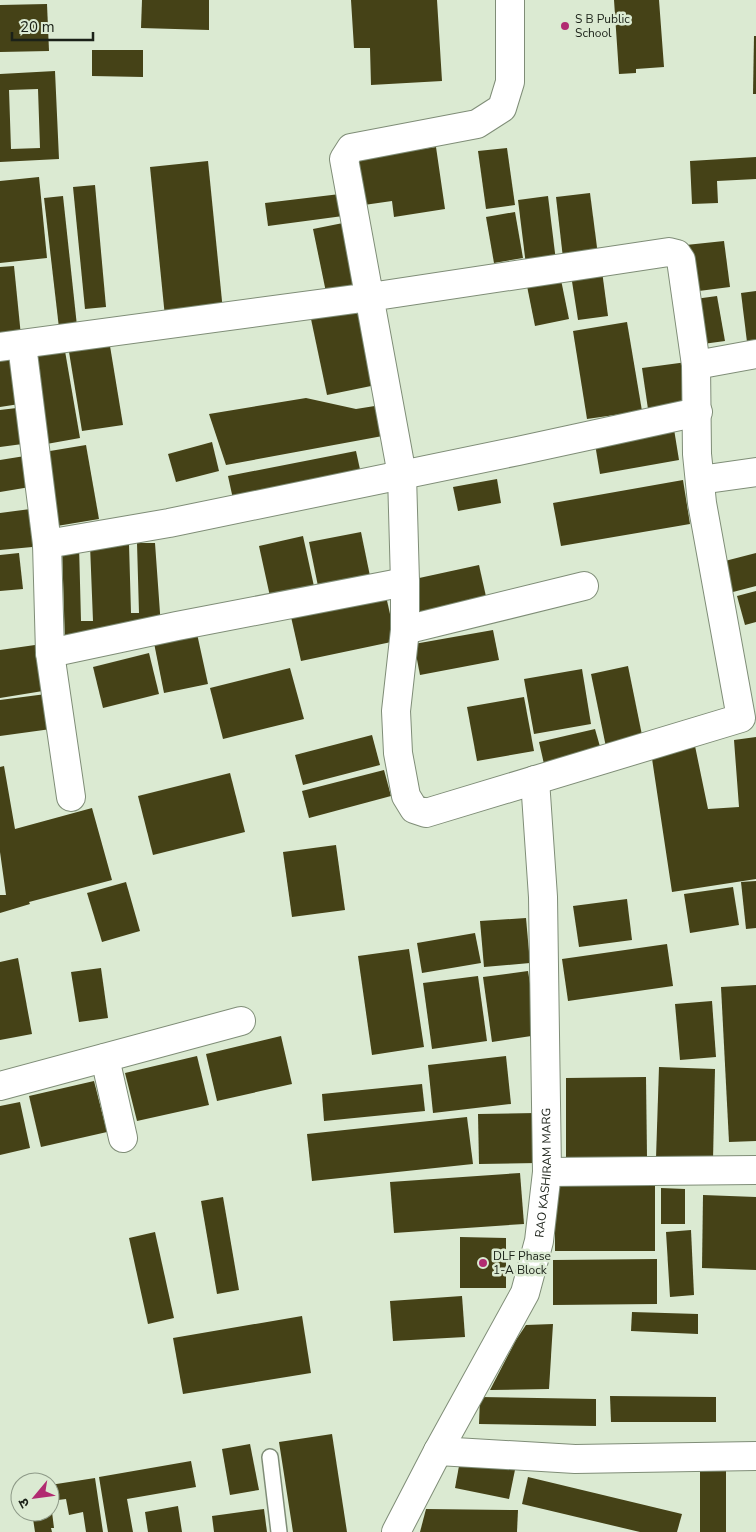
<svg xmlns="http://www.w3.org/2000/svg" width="756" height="1532" font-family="'Nunito Sans','Noto Sans Devanagari',sans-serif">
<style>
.building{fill:#454217;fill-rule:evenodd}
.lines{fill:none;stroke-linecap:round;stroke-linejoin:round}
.service-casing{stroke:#7f8d77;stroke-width:18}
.minor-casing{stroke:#7f8d77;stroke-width:30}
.service{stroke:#fff;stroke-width:15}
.minor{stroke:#fff;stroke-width:28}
.poi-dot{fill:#b12b71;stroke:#dbead2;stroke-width:2}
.labels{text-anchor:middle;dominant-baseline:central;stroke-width:5;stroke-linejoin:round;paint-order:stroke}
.poi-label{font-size:12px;fill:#1b2118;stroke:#dbead2;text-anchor:start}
.street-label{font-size:12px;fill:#1b2118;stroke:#dbead2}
</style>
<rect width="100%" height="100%" fill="#dbead2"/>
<g class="building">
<polygon points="142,0 209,0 209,30 141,28"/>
<polygon points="351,0 437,0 442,81 371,85 370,48 354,48"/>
<polygon points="614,0 659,0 664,67 636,69 636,73 619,74"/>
<polygon points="47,4 49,51 0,52 0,5"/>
<polygon points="754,36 756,36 756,94 753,94"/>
<polygon points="92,50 143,50 143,77 92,76"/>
<path d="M55,71L59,159L0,162V74ZM38,89L40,148L11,149L9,90Z"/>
<polygon points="436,147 445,209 394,217 392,201 364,205 357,159"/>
<polygon points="507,148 515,205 486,209 478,151"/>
<polygon points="756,157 756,179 717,181 718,203 692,204 690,161"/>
<polygon points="208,161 223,311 165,317 150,167"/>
<polygon points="39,177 47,258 0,263 0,181"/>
<polygon points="95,185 106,307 85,309 73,187"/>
<polygon points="590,193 598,255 563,258 556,197"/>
<polygon points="340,194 343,216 268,226 265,203"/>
<polygon points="63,196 77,326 59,328 44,198"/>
<polygon points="548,196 556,261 526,265 518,200"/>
<polygon points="515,212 523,258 494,263 486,217"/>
<polygon points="343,223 356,291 327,297 313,229"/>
<polygon points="724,241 730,287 691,292 686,245"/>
<polygon points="14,266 21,336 0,339 0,267"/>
<polygon points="602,271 608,316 578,320 571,275"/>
<polygon points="560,275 569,319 535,326 526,281"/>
<polygon points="756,291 756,341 747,342 741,293"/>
<polygon points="717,296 725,341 703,344 695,299"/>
<polygon points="360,309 376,385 327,395 311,319"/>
<polygon points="627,322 642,411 587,419 573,331"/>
<polygon points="110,346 123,425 82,431 69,352"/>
<polygon points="65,351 80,438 41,445 26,358"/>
<polygon points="19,354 26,403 0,407 0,357"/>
<polygon points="687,362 693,404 648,409 642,368"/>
<polygon points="306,398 356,409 381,405 388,435 226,465 209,414"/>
<polygon points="25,407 30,443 0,447 0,410"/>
<polygon points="673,423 679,460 600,474 594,438"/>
<polygon points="212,442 219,471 176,482 168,454"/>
<polygon points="86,445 99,519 57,526 44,452"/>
<polygon points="356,451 361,474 233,499 228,476"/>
<polygon points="31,455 36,486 0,492 0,460"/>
<polygon points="497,479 501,503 458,511 453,487"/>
<polygon points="683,480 690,524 561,546 553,503"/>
<polygon points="38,508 43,546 0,550 0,513"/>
<polygon points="361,532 371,581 319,591 309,542"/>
<polygon points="303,536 315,591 271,601 259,546"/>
<polygon points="137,543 155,543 161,627 65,642 62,546 79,545 81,621 93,621 90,545 129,544 131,613 139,613"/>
<polygon points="19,553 23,589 0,591 0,555"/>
<polygon points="756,553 756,586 733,592 725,561"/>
<polygon points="479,565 487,601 418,616 410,580"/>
<polygon points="384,587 396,641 301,661 289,608"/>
<polygon points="756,591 756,622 745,625 737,596"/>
<polygon points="196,629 208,684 164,693 153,638"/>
<polygon points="493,630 499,660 420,675 414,644"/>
<polygon points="42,644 49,690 0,698 0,650"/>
<polygon points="149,653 159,694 103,708 93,667"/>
<polygon points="628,666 643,740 606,747 591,674"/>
<polygon points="290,668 304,719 223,739 210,688"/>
<polygon points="582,669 591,724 534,734 524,679"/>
<polygon points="46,694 51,729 0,736 0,700"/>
<polygon points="524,697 534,751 477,761 467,707"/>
<polygon points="595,729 601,750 544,764 539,742"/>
<polygon points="372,735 380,765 303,785 295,755"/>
<polygon points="756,737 756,879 672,892 651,752 695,746 708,809 739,807 734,740"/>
<polygon points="4,766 15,829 92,808 112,880 29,902 30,904 0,913 0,895 6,895 0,852 0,767"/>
<polygon points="384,770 391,796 309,818 302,791"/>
<polygon points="230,773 245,832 153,855 138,796"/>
<polygon points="336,845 345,910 292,917 283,852"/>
<polygon points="756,881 756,928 746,929 741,882"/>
<polygon points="126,882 140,931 102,942 87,893"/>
<polygon points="733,887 739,925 690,933 684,894"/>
<polygon points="627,899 632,940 579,947 573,906"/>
<polygon points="526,918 530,963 484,967 480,921"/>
<polygon points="475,933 481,963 422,973 417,943"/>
<polygon points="667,944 673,986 568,1001 562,959"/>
<polygon points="409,949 424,1047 372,1055 358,956"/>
<polygon points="18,958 32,1034 0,1040 0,962"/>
<polygon points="101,968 108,1018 79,1022 71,972"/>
<polygon points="528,971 538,1035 492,1042 483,977"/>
<polygon points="478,976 487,1041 432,1049 423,983"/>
<polygon points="756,985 756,1141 729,1142 721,987"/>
<polygon points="712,1001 716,1057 680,1060 675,1004"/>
<polygon points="281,1036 292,1084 217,1101 206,1054"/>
<polygon points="197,1056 209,1105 137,1121 125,1073"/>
<polygon points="506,1056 511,1104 433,1113 428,1065"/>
<polygon points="659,1067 715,1069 713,1160 656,1158"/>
<polygon points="646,1077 647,1157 566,1157 566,1078"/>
<polygon points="94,1081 107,1132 41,1147 29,1096"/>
<polygon points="422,1084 425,1111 324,1121 322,1094"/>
<polygon points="20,1102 30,1148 0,1155 0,1106"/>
<polygon points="536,1113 537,1163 479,1164 478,1114"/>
<polygon points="467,1117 473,1164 312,1181 307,1134"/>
<polygon points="520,1173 524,1224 394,1233 390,1182"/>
<polygon points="555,1183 655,1184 655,1251 555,1251"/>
<polygon points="661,1188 685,1189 685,1224 661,1224"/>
<polygon points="703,1195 756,1197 756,1270 702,1268"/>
<polygon points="223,1197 239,1290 217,1294 201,1201"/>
<polygon points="691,1230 694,1295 670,1297 666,1232"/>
<polygon points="155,1232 174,1318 148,1324 129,1238"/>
<polygon points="460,1237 506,1238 506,1288 460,1288"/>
<polygon points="657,1259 657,1304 553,1305 553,1260"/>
<polygon points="462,1296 465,1337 393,1341 390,1301"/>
<polygon points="632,1312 698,1314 698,1334 631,1331"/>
<polygon points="302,1316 311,1373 183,1394 173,1338"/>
<polygon points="553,1324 549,1389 490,1390 516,1340 526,1325"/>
<polygon points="610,1396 716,1397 716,1422 611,1422"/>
<polygon points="480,1397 596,1399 596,1426 479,1424"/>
<polygon points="332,1434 347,1532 293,1532 279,1442"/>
<polygon points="250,1444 259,1490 230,1495 222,1449"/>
<polygon points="461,1455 516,1465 509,1499 455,1488"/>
<polygon points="191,1461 196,1487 127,1499 133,1532 108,1532 99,1477"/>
<rect x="700" y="1467" width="26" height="65"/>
<polygon points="528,1477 682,1514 677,1532 640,1532 522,1504"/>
<polygon points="95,1478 103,1532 86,1532 83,1512 69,1515 66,1499 50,1501 50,1485"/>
<polygon points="178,1506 182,1532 148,1532 145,1512"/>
<polygon points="264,1509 267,1532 214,1532 212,1516"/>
<polygon points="426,1509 518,1510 517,1532 420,1532"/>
<polygon points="32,1512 52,1512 54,1528 51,1528 52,1532 35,1532"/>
</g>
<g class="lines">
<defs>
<polyline id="service" points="270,1457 279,1532"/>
<g id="minor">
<polyline points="22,345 47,544 50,653 71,797"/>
<polyline points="0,347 370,297 669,252 677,254 681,260 696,365 697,454 702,503 741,718 426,813 414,809 406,796 398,753 396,711 405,630 405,582 402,475 344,159 351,148 477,124 502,108 510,82 510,0"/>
<polyline points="696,365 756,354"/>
<polyline points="700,480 756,472"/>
<polyline points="47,544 169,523 518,451 698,412"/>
<polyline points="405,630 584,586"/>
<polyline points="50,653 177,626 405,582"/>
<polyline points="105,1058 123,1138"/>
<polyline points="0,1086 241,1021"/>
<polyline points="547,1172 756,1170"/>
<polyline points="438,1451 575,1459 756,1456"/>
<path id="s1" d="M396,1532L438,1451L525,1293L539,1241L547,1172L543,897L535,780"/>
</g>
</defs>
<use href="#service" class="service-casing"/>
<use href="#minor" class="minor-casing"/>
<use href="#service" class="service"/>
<use href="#minor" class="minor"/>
</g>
<g class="poi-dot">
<circle cx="565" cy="26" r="5"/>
<circle cx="483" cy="1263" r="5"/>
</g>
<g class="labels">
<g class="poi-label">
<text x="575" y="19">S B Public<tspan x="575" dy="14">School</tspan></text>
<text x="493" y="1256">DLF Phase<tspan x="493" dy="14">1-A Block</tspan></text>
</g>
<g class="street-label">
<text stroke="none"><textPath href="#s1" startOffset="394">RAO KASHIRAM MARG</textPath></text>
</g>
</g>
<g transform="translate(35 1497) rotate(241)"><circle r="24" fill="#dbead2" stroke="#8e9a88"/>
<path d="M0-4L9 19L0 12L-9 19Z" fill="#b12b71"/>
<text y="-8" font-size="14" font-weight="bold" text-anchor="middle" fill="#1b2118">उ</text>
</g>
<path d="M12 32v8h81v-8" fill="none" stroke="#1b2118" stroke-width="2.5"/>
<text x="20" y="32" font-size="15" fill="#1b2118" stroke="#dbead2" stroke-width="4" paint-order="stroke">20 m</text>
</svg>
